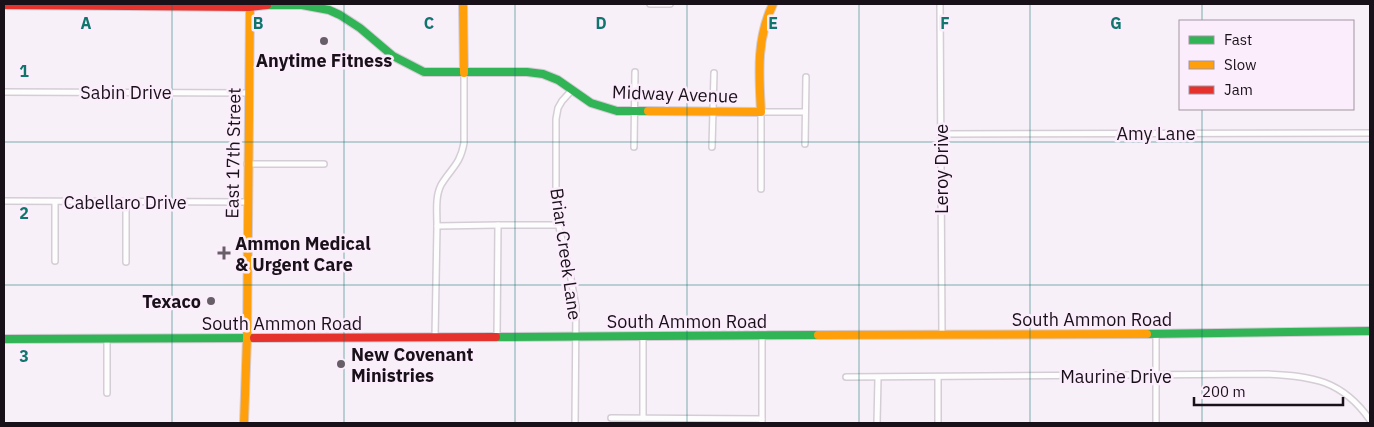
<svg xmlns="http://www.w3.org/2000/svg" width="1374" height="427" font-family="'IBM Plex Sans',sans-serif">
<style>
.lines{fill:none;stroke-linecap:round;stroke-linejoin:round}
.street-casing{stroke:#d5cdd5;stroke-width:8}
.fast-casing{stroke:#d5cdd5;stroke-width:10}
.slow-casing{stroke:#d5cdd5;stroke-width:10}
.jam-casing{stroke:#d5cdd5;stroke-width:10}
.street{stroke:#fefdfe;stroke-width:5}
.fast{stroke:#30b455;stroke-width:8}
.slow{stroke:#ff9f0a;stroke-width:8}
.jam{stroke:#e5322d;stroke-width:8}
.grid{fill:none;stroke:#0f766e;stroke-width:1;stroke-opacity:0.55}
.poi-dot{fill:#675f67;stroke:#fcedfc;stroke-width:2}
.labels{text-anchor:middle;dominant-baseline:central;stroke-width:5;stroke-linejoin:round;paint-order:stroke}
.poi-label{font-size:18px;font-weight:bold;fill:#191119;stroke:#fcedfc;text-anchor:start}
.street-label{font-size:18px;fill:#191119;stroke:#fcedfc}
.grid-label{font-size:16px;text-anchor:middle;font-weight:bold;fill:#0f766e;stroke:#fcedfc;stroke-width:5;stroke-linejoin:round;paint-order:stroke}
</style>
<rect width="100%" height="100%" fill="#f8f0f8"/>
<g class="lines">
<defs>
<g id="street">
<polyline points="650,4 670,4"/>
<polyline points="940,4 942,334"/>
<path d="M464,73V143C460,165 451,168 441,185C435,197 437,212 437,226L498,225"/>
<polyline points="572,90 562,101 558,108 556,119 556,187 559,227 571,279 576,307 575,423"/>
<polyline points="4,92 248,93"/>
<polyline points="941,134 1370,133"/>
<polyline points="805,144 806,77"/>
<polyline points="634,147 635,72"/>
<polyline points="712,147 714,73"/>
<polyline points="247,164 324,164"/>
<polyline points="761,189 761,112 805,112"/>
<polyline points="4,201 247,202"/>
<polyline points="55,261 55,202"/>
<polyline points="126,262 126,202"/>
<polyline points="1156,334 1156,423"/>
<polyline points="497,336 498,225 559,225"/>
<polyline points="435,337 437,226"/>
<polyline points="643,337 643,418"/>
<path d="M846,377L1267,374C1312,376 1342,380 1370,420"/>
<polyline points="938,377 938,423"/>
<polyline points="107,393 107,338"/>
<polyline points="611,418 762,419"/>
<polyline points="762,423 762,335"/>
<polyline points="877,423 878,378"/>
</g>
<g id="fast">
<polyline points="267,5 302,5 329,10 340,15 360,28 393,56 424,72 527,72 543,74 558,80 591,103 617,111 648,111"/>
<polyline points="1147,334 1370,331"/>
<polyline points="496,337 818,335"/>
<polyline points="4,339 254,338"/>
</g>
<g id="slow">
<polyline points="463,4 464,73"/>
<path d="M648,111L761,112C759,75 756,39 773,4"/>
<polyline points="818,335 1147,334"/>
<polyline points="244,423 247,338 250,4"/>
</g>
<g id="jam">
<polyline points="4,5 249,7 267,5"/>
<polyline points="254,338 496,337"/>
</g>
</defs>
<use href="#street" class="street-casing"/>
<use href="#fast" class="fast-casing"/>
<use href="#slow" class="slow-casing"/>
<use href="#jam" class="jam-casing"/>
<use href="#street" class="street"/>
<use href="#fast" class="fast"/>
<use href="#slow" class="slow"/>
<use href="#jam" class="jam"/>
</g>
<path class="grid" d="M172,4V423M344,4V423M515,4V423M687,4V423M859,4V423M1030,4V423M1202,4V21M1202,109V423M4,142H1370M4,285H1370"/>
<g class="poi-dot">
<circle cx="324" cy="41" r="5"/>
<path d="M221.5 245.5h5v5h5v5h-5v5h-5v-5h-5v-5h5z"/>
<circle cx="211" cy="301" r="5"/>
<circle cx="341" cy="364" r="5"/>
</g>
<g class="labels">
<g class="poi-label">
<text x="324" y="60" text-anchor="middle">Anytime Fitness</text>
<text x="235" y="243">Ammon Medical<tspan x="235" dy="21">&amp; Urgent Care</tspan></text>
<text x="201" y="301" text-anchor="end">Texaco</text>
<text x="351" y="354">New Covenant<tspan x="351" dy="21">Ministries</tspan></text>
</g>
<g class="street-label">
<text x="126" y="92">Sabin Drive</text>
<text transform="translate(675 94) rotate(2)">Midway Avenue</text>
<text x="1156" y="133">Amy Lane</text>
<text transform="translate(233 153) rotate(-89)">East 17th Street</text>
<text transform="translate(941 169) rotate(-90)">Leroy Drive</text>
<text x="125" y="202">Cabellaro Drive</text>
<text transform="translate(566 254) rotate(82)">Briar Creek Lane</text>
<text x="1092" y="319">South Ammon Road</text>
<text x="687" y="321">South Ammon Road</text>
<text x="282" y="323">South Ammon Road</text>
<text x="1116" y="376">Maurine Drive</text>
</g>
</g>
<g class="grid-label">
<text x="86" y="29">A</text>
<text x="258" y="29">B</text>
<text x="429" y="29">C</text>
<text x="601" y="29">D</text>
<text x="773" y="29">E</text>
<text x="945" y="29">F</text>
<text x="1116" y="29">G</text>
<text x="24" y="77">1</text>
<text x="24" y="219">2</text>
<text x="24" y="362">3</text>
</g>
<rect width="1374" height="427" fill="none" stroke="#191119" stroke-width="10"/>
<rect x="1179" y="20" width="175" height="90" fill="#fcedfc" stroke="#a195a1"/>
<rect x="1189" y="36" width="25" height="8" fill="#30b455" stroke="#a195a1"/>
<text x="1224" y="45" font-size="15" fill="#191119">Fast</text>
<rect x="1189" y="61" width="25" height="8" fill="#ff9f0a" stroke="#a195a1"/>
<text x="1224" y="70" font-size="15" fill="#191119">Slow</text>
<rect x="1189" y="86" width="25" height="8" fill="#e5322d" stroke="#a195a1"/>
<text x="1224" y="95" font-size="15" fill="#191119">Jam</text>
<path d="M1194 397v8h149v-8" fill="none" stroke="#191119" stroke-width="2.5"/>
<text x="1202" y="397" font-size="15" fill="#191119" stroke="#fcedfc" stroke-width="4" paint-order="stroke">200 m</text>
</svg>
